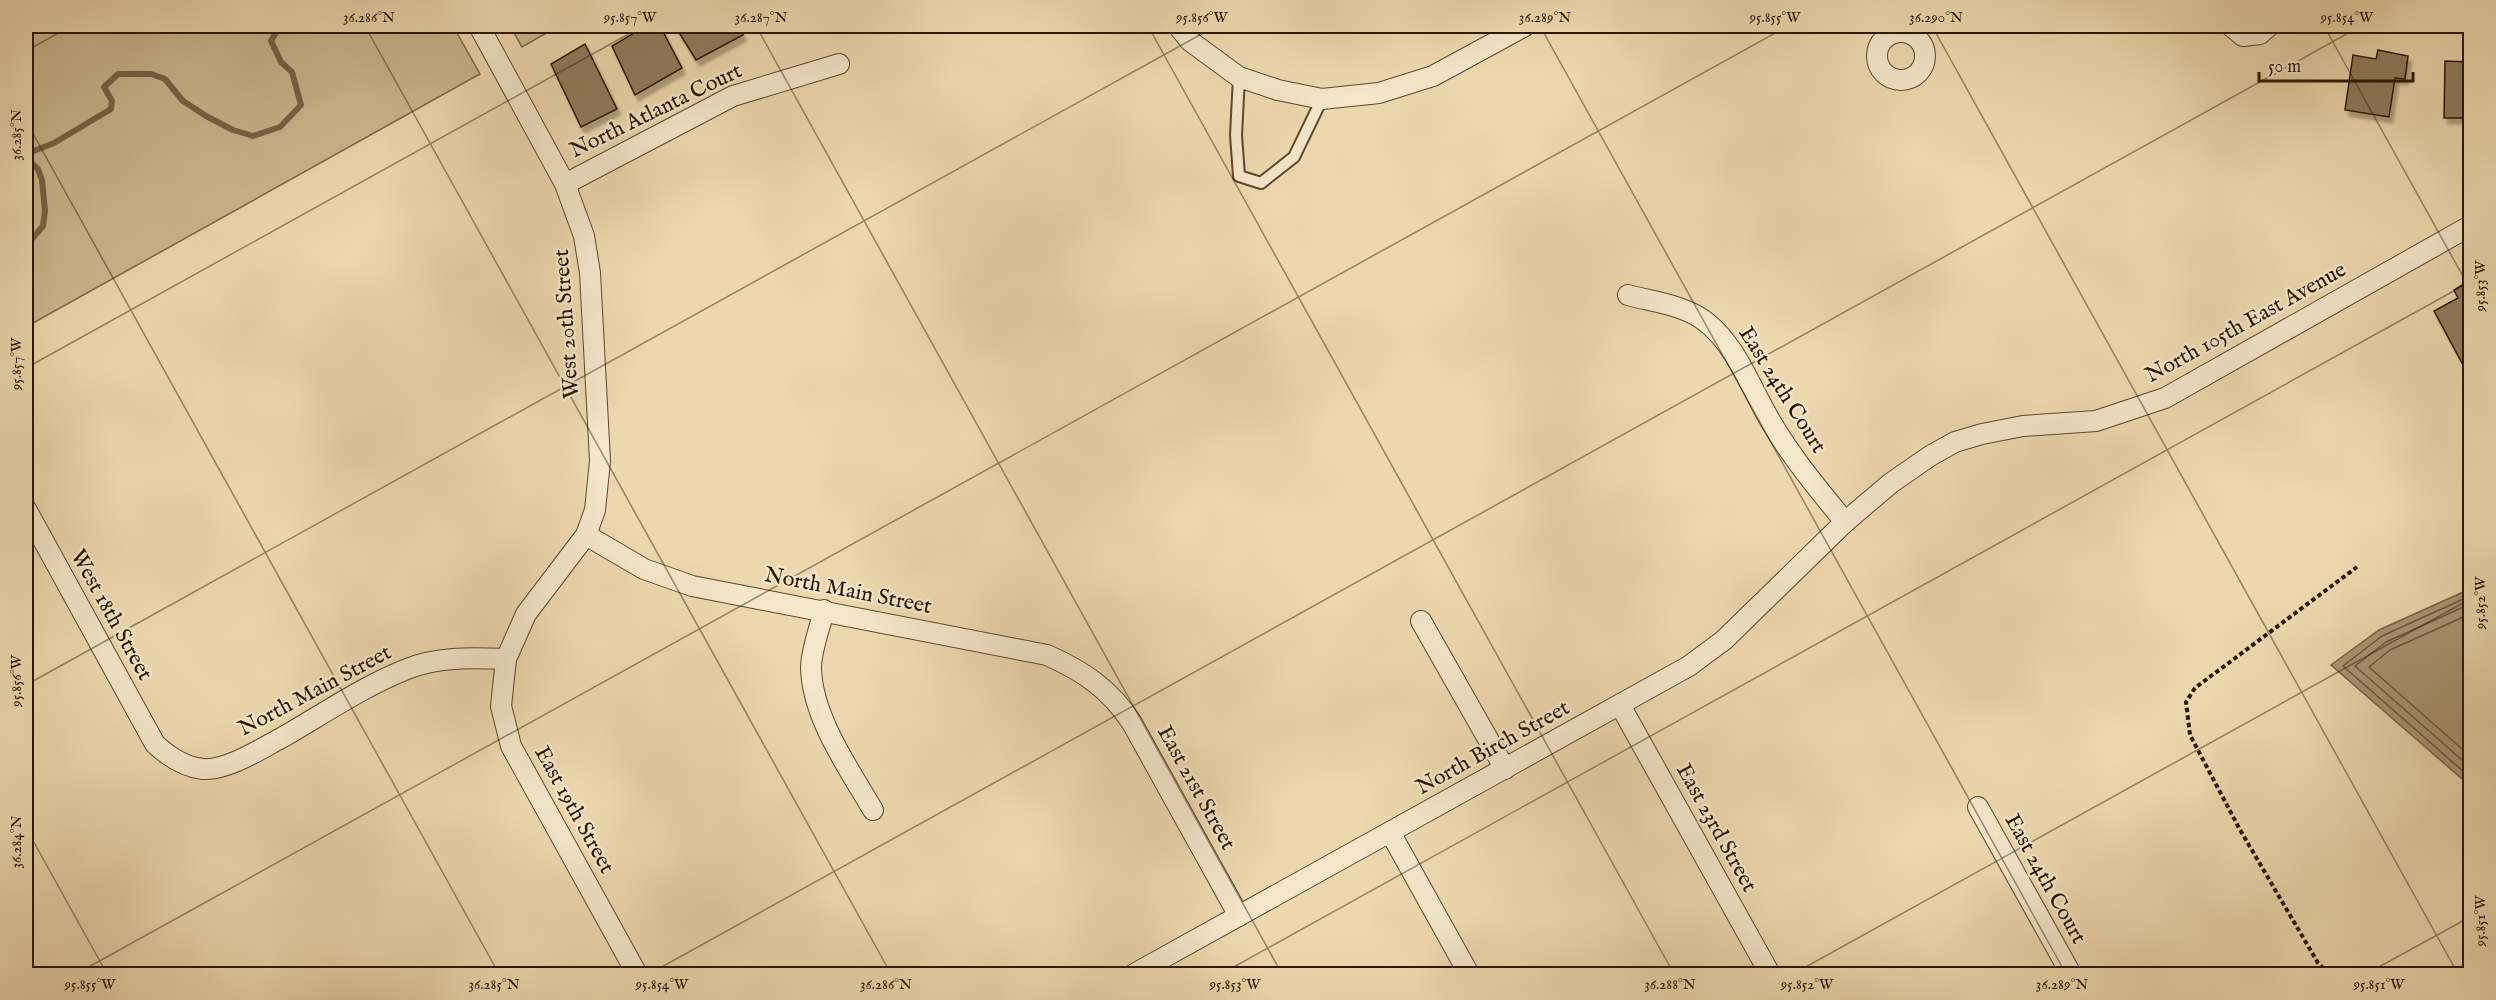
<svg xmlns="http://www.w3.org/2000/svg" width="2496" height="1000" font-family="'IM FELL English',serif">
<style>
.green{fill:#ccb790;stroke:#7b674a;stroke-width:1.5}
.water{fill:#ab9674;stroke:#776347;stroke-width:1.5}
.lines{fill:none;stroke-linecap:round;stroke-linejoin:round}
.shore{stroke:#6a563c;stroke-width:1.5}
.stream{stroke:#776347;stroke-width:6}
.building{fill:#8f7b5c;stroke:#2a1704;stroke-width:1.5;filter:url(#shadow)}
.service-casing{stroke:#5b472e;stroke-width:14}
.minor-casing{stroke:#5b472e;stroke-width:22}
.path{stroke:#2a1704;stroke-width:4;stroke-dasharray:4.5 3;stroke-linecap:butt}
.service{stroke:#f3e6ca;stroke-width:10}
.minor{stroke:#f3e6ca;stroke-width:20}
.ticks{fill:none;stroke:#2a1704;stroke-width:1.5;stroke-opacity:0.45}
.labels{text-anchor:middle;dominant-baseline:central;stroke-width:4.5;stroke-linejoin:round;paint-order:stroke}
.street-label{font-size:22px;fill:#2a1704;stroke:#f3e6ca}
.neatline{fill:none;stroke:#2a1704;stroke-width:2}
.ticks-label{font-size:15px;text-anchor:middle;fill:#2a1704}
</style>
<defs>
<filter id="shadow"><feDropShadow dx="3.5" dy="6" stdDeviation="1.5" flood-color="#0004"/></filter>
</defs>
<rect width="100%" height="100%" fill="#edd8ad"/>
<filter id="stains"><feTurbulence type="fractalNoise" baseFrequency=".00333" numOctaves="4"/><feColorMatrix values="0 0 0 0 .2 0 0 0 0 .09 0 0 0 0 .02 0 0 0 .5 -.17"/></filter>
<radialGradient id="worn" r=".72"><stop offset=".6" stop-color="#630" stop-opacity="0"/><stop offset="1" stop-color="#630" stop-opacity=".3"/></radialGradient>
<g class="green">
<polygon points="26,26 453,26 480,74 26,327"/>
<polygon points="510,26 559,26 522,47"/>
</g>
<polygon class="water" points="2470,589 2470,781 2461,778 2331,665 2379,630"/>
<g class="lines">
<g class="shore">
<polyline points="2470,596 2382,636 2343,666 2464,772 2470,775"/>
<polyline points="2470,604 2386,642 2355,666 2470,767"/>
<polyline points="2470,614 2390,650 2369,667 2470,756"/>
</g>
<g class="stream">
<polyline points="26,154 54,143 111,109 112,101 104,87 118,74 151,74 165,79 183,101 206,116 233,130 253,136 280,127 301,105 292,72 281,62 271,41 280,26"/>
<polyline points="26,158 38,169 42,180 45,211 43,226 26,246"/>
</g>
</g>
<g class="building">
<polygon points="646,26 660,26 682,68 635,95 612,46"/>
<polygon points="675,26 738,26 743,35 696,60"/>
<polygon points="585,44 617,109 581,127 551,64"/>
<polygon points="2378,50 2408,56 2405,79 2395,78 2389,117 2345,110 2353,55 2376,59"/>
<polygon points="2445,61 2470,62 2470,118 2444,118"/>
<polygon points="2470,280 2470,359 2462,363 2434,311 2458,298 2454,290"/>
</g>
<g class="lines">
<defs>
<polyline id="service" points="1239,77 1236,135 1239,176 1261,183 1294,157 1322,99"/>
<g id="minor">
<polyline points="479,26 565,184 584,236 590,273 600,461 595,510 586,535 526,614 506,659 501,706 511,746 637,974"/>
<polyline points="1178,26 1190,41 1239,77 1278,90 1322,99 1379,93 1433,76 1525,26"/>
<polyline points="2231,26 2243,36 2260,34 2269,26"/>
<circle cx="1901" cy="56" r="24"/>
<polyline points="565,184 733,96 839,64"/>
<path d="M1628,295C1653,302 1685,305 1706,322C1737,346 1751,389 1771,422C1792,458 1819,490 1845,522"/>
<path d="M26,509L155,744C168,756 184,767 203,769C227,771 262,748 283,737C323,714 364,686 407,669C439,656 473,658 506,659"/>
<path d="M586,535L644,569L692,586L1047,655C1083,671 1110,689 1132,723L1239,916"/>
<path d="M824,610C820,628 811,650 811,668C812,717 849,769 873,810"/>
<polyline points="1421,621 1505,769"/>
<polyline points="1620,705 1770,974"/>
<polyline points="1978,807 2071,974"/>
<polyline points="1390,832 1469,974"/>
<polyline points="1134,974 1689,666 1724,640 1845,522 1891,483 1930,456 1955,442 1982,434 2023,426 2096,421 2165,398 2470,226"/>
</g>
</defs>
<use href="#service" class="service-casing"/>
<use href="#minor" class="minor-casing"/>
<polyline class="path" points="2329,974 2318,963 2239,828 2190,735 2186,702 2195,688 2357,567"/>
<use href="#service" class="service"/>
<use href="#minor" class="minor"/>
</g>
<path class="ticks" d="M365,26L891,974M756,26L1282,974M1148,26L1674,974M1540,26L2066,974M1932,26L2458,974M2324,26L2470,289M26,51L71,26M26,121L499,974M26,368L643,26M26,685L1216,26M26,828L107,974M76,974L1788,26M649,974L2361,26M1221,974L2470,282M1793,974L2470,599M2366,974L2470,917"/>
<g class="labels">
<g class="street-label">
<text transform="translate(656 111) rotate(-26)">North Atlanta Court</text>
<text transform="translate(2246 323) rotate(-29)">North 105th East Avenue</text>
<text transform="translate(567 324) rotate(-94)">West 20th Street</text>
<text transform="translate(1782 390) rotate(58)">East 24th Court</text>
<text transform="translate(848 591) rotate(11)">North Main Street</text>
<text transform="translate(111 615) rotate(61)">West 18th Street</text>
<text transform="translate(315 691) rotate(-28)">North Main Street</text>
<text transform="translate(1493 748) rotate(-29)">North Birch Street</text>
<text transform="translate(1196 788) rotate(61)">East 21st Street</text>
<text transform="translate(574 810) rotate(61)">East 19th Street</text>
<text transform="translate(1716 828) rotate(61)">East 23rd Street</text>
<text transform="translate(2045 879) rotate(61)">East 24th Court</text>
</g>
</g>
<rect width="2496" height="1000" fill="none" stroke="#edd8ad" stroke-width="66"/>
<path d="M2259 72v9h154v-9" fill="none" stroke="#2a1704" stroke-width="3"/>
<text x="2268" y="72" font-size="18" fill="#2a1704" stroke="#f3e6ca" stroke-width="4.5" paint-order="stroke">50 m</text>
<rect x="33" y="33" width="2430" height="934" class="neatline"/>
<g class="ticks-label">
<text x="369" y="22">36.286°N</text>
<text x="630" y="22">95.857°W</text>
<text x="761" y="22">36.287°N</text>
<text x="1202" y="22">95.856°W</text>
<text x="1545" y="22">36.289°N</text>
<text x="1775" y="22">95.855°W</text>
<text x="1936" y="22">36.290°N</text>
<text x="2347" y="22">95.854°W</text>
<text transform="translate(16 135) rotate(-90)" y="5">36.285°N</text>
<text transform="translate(2480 286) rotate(-90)" y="5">95.853°W</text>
<text transform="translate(16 364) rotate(-90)" y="5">95.857°W</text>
<text transform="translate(2480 603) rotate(-90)" y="5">95.852°W</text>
<text transform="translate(16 681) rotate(-90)" y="5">95.856°W</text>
<text transform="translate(16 842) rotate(-90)" y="5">36.284°N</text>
<text transform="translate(2480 921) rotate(-90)" y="5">95.851°W</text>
<text x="90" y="989">95.855°W</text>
<text x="494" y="989">36.285°N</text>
<text x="662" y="989">95.854°W</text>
<text x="886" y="989">36.286°N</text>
<text x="1235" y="989">95.853°W</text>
<text x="1670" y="989">36.288°N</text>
<text x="1807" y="989">95.852°W</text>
<text x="2062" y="989">36.289°N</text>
<text x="2379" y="989">95.851°W</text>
</g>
<rect width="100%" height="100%" filter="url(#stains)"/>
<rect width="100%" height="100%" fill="url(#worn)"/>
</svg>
